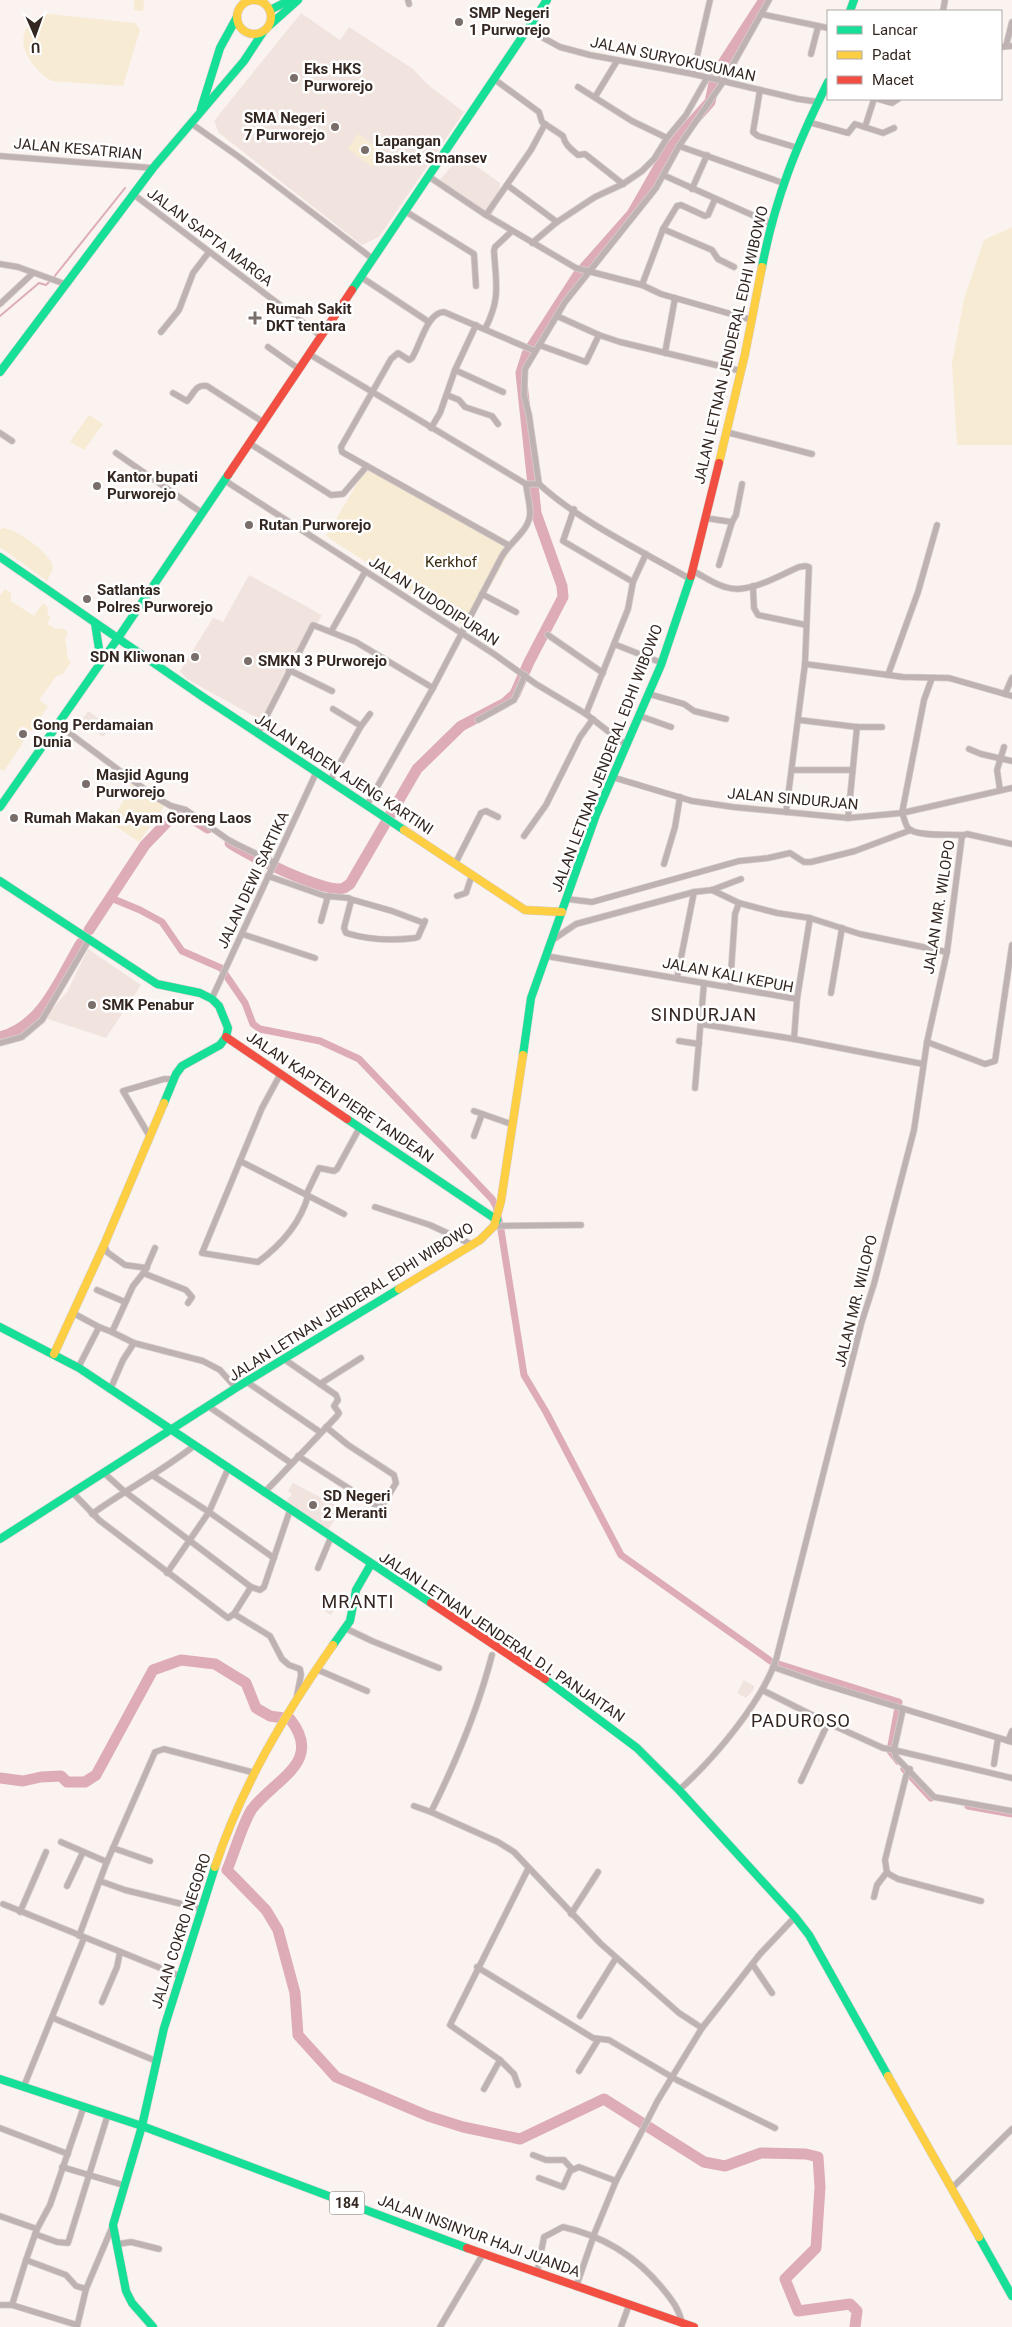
<svg xmlns="http://www.w3.org/2000/svg" width="1012" height="2327" font-family="Roboto,sans-serif">
<style>
.built{fill:#f1e4df}
.green{fill:#f8ebd3}
.lines{fill:none;stroke-linecap:round;stroke-linejoin:round}
.stream{stroke:#deacb7;stroke-width:2}
.canal{stroke:#deacb7;stroke-width:7}
.river{stroke:#deacb7;stroke-width:11}
.street-casing{stroke:#d6cfcc;stroke-width:7}
.fast-casing{stroke:#d6cfcc;stroke-width:9}
.slow-casing{stroke:#d6cfcc;stroke-width:9}
.jam-casing{stroke:#d6cfcc;stroke-width:9}
.street{stroke:#beb3b2;stroke-width:5.5}
.fast{stroke:#16e098;stroke-width:8}
.slow{stroke:#ffcf43;stroke-width:8}
.jam{stroke:#f24e42;stroke-width:8}
.poi-dot{fill:#796e69;stroke:#fff;stroke-width:2}
.labels{text-anchor:middle;dominant-baseline:central;stroke-width:5;stroke-linejoin:round;paint-order:stroke}
.shield{fill:#fff;stroke:#716864;stroke-width:1}
.shield-label{font-size:14px;font-weight:bold;fill:#342721}
.poi-label{font-size:15px;font-weight:bold;fill:#342721;stroke:#fff;text-anchor:start}
.street-label{font-size:15px;fill:#342721;stroke:#fff}
.park-label{font-size:15px;fill:#392c10;stroke:#fff}
.quarter-label{font-size:18px;letter-spacing:1px;fill:#342721;stroke:#fff}
</style>
<rect width="100%" height="100%" fill="#faf3f0"/>
<g class="built">
<polygon points="301,13 340,40 349,27 413,69 427,84 464,112 379,237 362,245 219,133 214,121"/>
<polygon points="461,155 500,183 499,201 492,216 439,181"/>
<polygon points="249,575 322,615 263,721 187,679 180,671 213,618 223,622"/>
<polygon points="88,711 111,727 103,737 81,721"/>
<polygon points="88,949 141,985 106,1038 45,1018 67,992"/>
<polygon points="293,1483 343,1509 326,1532 286,1501 292,1494 288,1491"/>
<polygon points="336,1598 346,1603 342,1610 336,1607 331,1615 321,1609 323,1605 328,1608"/>
<polygon points="744,1680 754,1686 754,1689 746,1698 737,1693"/>
</g>
<g class="green">
<polygon points="134,0 144,0 143,11 134,10"/>
<path d="M49,14L135,23L140,30L123,86L52,81C24,65 6,25 49,14Z"/>
<polygon points="358,134 383,152 372,167 348,149"/>
<polygon points="1012,227 1012,445 957,445 952,363 964,299 984,240"/>
<polygon points="89,415 103,424 84,450 70,442"/>
<polygon points="368,465 514,544 467,628 326,536"/>
<path d="M3,528C17,529 52,554 53,568L47,581L0,547V530Z"/>
<polygon points="5,589 11,593 11,601 34,616 43,603 47,606 48,615 51,617 47,624 56,629 62,628 68,632 65,638 68,660 71,662 63,674 56,676 39,700 48,706 31,731 22,726 15,735 24,741 4,771 0,769 0,596"/>
<polygon points="133,780 166,804 139,842 105,819 111,810 116,813 128,793 126,792"/>
</g>
<g class="lines">
<g class="stream">
<polyline points="54,277 125,188"/>
<polyline points="0,316 39,283 46,285 50,281"/>
</g>
<g class="canal">
<polyline points="111,898 140,910 162,922 182,951 221,968 245,1003 253,1024 260,1029 320,1041 359,1059 492,1199 496,1206 501,1230 524,1375 546,1412 621,1555 772,1662 899,1702 890,1751 898,1761"/>
<polyline points="904,1769 931,1798"/>
<polyline points="968,1806 1012,1814"/>
</g>
<g class="river">
<path d="M230,843C246,854 327,895 344,888C346,887 348,885 350,884L417,769L461,726L505,703L515,694L529,662L563,597L562,586L536,513L521,373L527,354L578,275L632,214L668,151L685,130L710,102L716,74L764,0"/>
<polyline points="89,930 145,845 170,819 178,814 187,815 208,828"/>
<path d="M0,1037C43,1026 60,978 81,943"/>
<path d="M0,1778L23,1781L41,1777L61,1776L67,1782H85L96,1775L153,1670L181,1660L215,1664L246,1683L256,1708L270,1716L290,1719C324,1762 276,1778 252,1809C243,1822 234,1854 227,1870L266,1910L278,1930L295,1993L298,2035L336,2077L428,2116L463,2127L520,2139L604,2099L704,2162L725,2166L761,2153L806,2154L818,2157L820,2187L816,2248L785,2279L798,2311L850,2304L857,2311L855,2327"/>
</g>
<defs>
<g id="street">
<polyline points="408,0 409,4"/>
<polyline points="943,11 945,0"/>
<polyline points="761,14 828,28"/>
<polyline points="527,29 560,47 590,55 693,74 798,99 819,102"/>
<polyline points="1006,46 1012,22"/>
<polyline points="1001,47 1012,46"/>
<polyline points="811,54 818,27"/>
<polyline points="693,74 710,0"/>
<path d="M494,79L539,112L542,122L563,136C565,145 571,149 578,155L585,154L623,184"/>
<polyline points="578,87 632,121 667,138"/>
<polyline points="760,90 753,132 758,136 798,148"/>
<polyline points="595,97 617,61"/>
<polyline points="878,99 892,103 898,99"/>
<polyline points="808,122 848,133 855,124 883,133 894,128"/>
<polyline points="192,124 239,157 373,259"/>
<polyline points="865,127 874,99"/>
<polyline points="679,146 783,183"/>
<polyline points="0,156 153,168"/>
<polyline points="663,175 770,223"/>
<polyline points="428,176 486,215 576,268 642,285 661,294 752,320"/>
<polyline points="507,185 557,222"/>
<polyline points="692,189 707,155"/>
<polyline points="133,194 321,336"/>
<polyline points="405,211 474,254 476,286"/>
<polyline points="486,215 531,150 545,124"/>
<polyline points="663,229 712,250 718,259 734,267"/>
<polyline points="532,243 557,222 595,197 623,184 642,171 654,159 667,138 686,115 707,78"/>
<polyline points="0,264 18,267 65,284"/>
<polyline points="361,277 429,322"/>
<polyline points="642,285 663,229 677,206 681,205 705,216 708,215 715,199"/>
<polyline points="0,304 32,274"/>
<polyline points="557,316 599,335 620,342 741,371"/>
<path d="M485,329C501,298 496,284 494,251L495,247L512,231"/>
<polyline points="161,332 179,310 193,273 209,252"/>
<polyline points="539,345 586,362 599,335"/>
<polyline points="268,347 299,369"/>
<polyline points="665,353 675,298"/>
<path d="M309,354L526,484H539C579,521 642,551 690,579"/>
<polyline points="455,370 503,392"/>
<path d="M173,393L187,401C194,394 195,384 207,386L263,422"/>
<polyline points="447,395 459,400 465,407 492,416 498,424"/>
<polyline points="431,428 440,413 455,370 476,325"/>
<polyline points="726,432 812,454"/>
<polyline points="0,433 12,441"/>
<polyline points="249,443 331,495 343,494 367,466 508,545"/>
<polyline points="116,453 202,513"/>
<path d="M367,466L342,452L341,447L391,359L398,353L409,360L412,358C420,346 427,312 444,312L535,351"/>
<polyline points="224,480 494,654 536,684 586,714 627,746"/>
<polyline points="539,484 529,415 524,395 525,369 565,302 656,188 679,146 723,82 769,0"/>
<polyline points="574,509 563,541 633,582"/>
<polyline points="705,518 732,522 719,565"/>
<polyline points="732,522 736,515 742,484"/>
<path d="M693,571C703,576 714,584 725,587C748,595 778,576 799,567L806,566L809,567L805,664"/>
<polyline points="753,586 754,608 758,615 806,625"/>
<polyline points="482,594 516,612"/>
<polyline points="332,630 365,572"/>
<polyline points="548,635 603,673"/>
<polyline points="614,644 662,663"/>
<polyline points="289,670 332,691"/>
<polyline points="888,675 918,592 937,525"/>
<polyline points="649,694 684,704 694,711 726,719"/>
<polyline points="1005,694 1012,678"/>
<polyline points="586,714 628,609 633,582 646,554"/>
<polyline points="640,716 671,727"/>
<polyline points="478,720 514,700 525,675"/>
<polyline points="799,720 857,727 882,727"/>
<polyline points="57,724 155,797 171,806 186,810 230,841 275,863"/>
<polyline points="361,726 370,714"/>
<polyline points="258,733 313,625 356,642 433,688"/>
<polyline points="969,749 981,754 1012,761"/>
<polyline points="793,770 852,770"/>
<polyline points="612,777 692,801 733,807 848,818 902,813 1012,788"/>
<polyline points="330,781 361,726 333,709"/>
<polyline points="1000,790 997,770 1004,747"/>
<path d="M367,805L433,688L502,556C510,542 530,530 530,513C530,503 527,494 526,484"/>
<polyline points="786,812 805,664 903,677 949,678 1012,696"/>
<polyline points="902,813 924,700 932,678"/>
<path d="M902,813C904,817 905,824 908,828C915,837 952,834 963,835"/>
<polyline points="848,818 857,727"/>
<polyline points="524,836 546,805 580,737 593,719"/>
<polyline points="455,864 481,813 486,811 498,817"/>
<polyline points="664,864 675,827 680,797"/>
<path d="M268,876L325,896L349,898L351,901L344,928L346,933C369,940 391,941 415,938L418,937L425,921"/>
<polyline points="712,890 739,903 777,913 810,918 860,934 947,952"/>
<polyline points="457,896 466,893 472,875"/>
<polyline points="350,899 392,911 424,923"/>
<polyline points="567,899 592,902 739,861 768,858 790,853 804,862 811,862 855,851 911,830"/>
<polyline points="321,921 328,896"/>
<polyline points="242,934 315,958"/>
<polyline points="551,941 576,924 694,892 712,890 741,879"/>
<polyline points="546,956 797,999"/>
<polyline points="677,978 694,892"/>
<polyline points="730,987 735,914 739,903"/>
<polyline points="831,993 842,928"/>
<polyline points="212,998 316,773"/>
<polyline points="701,1024 794,1039 923,1064"/>
<polyline points="794,1039 797,999 810,918"/>
<polyline points="679,1041 699,1044"/>
<polyline points="927,1042 985,1064 995,1061 1012,945"/>
<polyline points="0,1043 22,1037 42,1020 89,940"/>
<path d="M281,1073L262,1108L202,1253L258,1262C281,1245 300,1224 308,1196"/>
<polyline points="695,1088 704,983"/>
<polyline points="474,1111 511,1124"/>
<polyline points="474,1136 482,1114"/>
<polyline points="150,1137 123,1091 164,1079 174,1079"/>
<polyline points="240,1161 344,1214"/>
<polyline points="306,1195 319,1168 334,1171 337,1169 360,1127"/>
<polyline points="375,1207 430,1225 473,1245"/>
<polyline points="494,1226 581,1225"/>
<polyline points="104,1245 107,1252 125,1265 147,1268"/>
<polyline points="143,1273 186,1290 192,1297 188,1303"/>
<polyline points="97,1290 125,1302"/>
<polyline points="73,1313 99,1327"/>
<polyline points="134,1343 203,1361 220,1370 236,1388"/>
<polyline points="78,1368 99,1327 112,1332"/>
<polyline points="247,1382 320,1432"/>
<polyline points="320,1384 361,1358"/>
<polyline points="110,1390 123,1360 134,1343 112,1332 133,1286 145,1271 155,1248"/>
<polyline points="208,1406 291,1463"/>
<polyline points="298,1456 378,1507 382,1506 396,1483 394,1475 348,1445 326,1427"/>
<polyline points="104,1473 124,1491 251,1587"/>
<polyline points="152,1475 209,1512 274,1558"/>
<polyline points="73,1493 99,1520 228,1618 234,1614 251,1587 260,1590 264,1587 290,1510"/>
<polyline points="264,1493 337,1416 339,1413 334,1406 338,1400 336,1395 284,1359"/>
<path d="M92,1514C125,1490 163,1471 195,1445"/>
<polyline points="318,1568 331,1537"/>
<polyline points="167,1573 209,1512 228,1469"/>
<polyline points="234,1614 270,1636 282,1659 289,1665 300,1669 301,1675 297,1695"/>
<polyline points="345,1628 372,1641 439,1668"/>
<path d="M492,1655C478,1709 456,1762 431,1812L498,1842L514,1852L600,1943L679,2013L702,2028"/>
<polyline points="773,1667 819,1683 1012,1742"/>
<polyline points="316,1669 367,1691"/>
<polyline points="762,1690 828,1723 883,1748 894,1750 896,1757 934,1797 1012,1811"/>
<polyline points="903,1709 894,1750 1012,1778"/>
<polyline points="1008,1741 1012,1731"/>
<polyline points="994,1764 998,1738"/>
<polyline points="910,1769 906,1776 885,1860 887,1873 898,1879 981,1901"/>
<polyline points="801,1781 828,1723"/>
<path d="M679,1790C713,1760 761,1703 776,1660L862,1321L874,1284L914,1130L927,1042L947,952L962,836L967,834L1012,844"/>
<polyline points="414,1806 431,1812"/>
<polyline points="61,1842 107,1862"/>
<polyline points="113,1848 150,1861"/>
<polyline points="100,1881 125,1890 202,1909"/>
<polyline points="67,1886 83,1852"/>
<polyline points="874,1897 877,1885 887,1872"/>
<polyline points="3,1904 180,1976"/>
<polyline points="20,1912 46,1852"/>
<polyline points="571,1914 598,1872"/>
<polyline points="79,1936 106,1864 155,1752 164,1749 255,1773"/>
<polyline points="753,1965 772,1993"/>
<polyline points="477,1967 593,2038 609,2040 677,2080 775,2128"/>
<polyline points="102,2002 117,1967 120,1952"/>
<polyline points="580,2016 616,1958"/>
<polyline points="53,2018 156,2061"/>
<polyline points="579,2071 598,2040"/>
<polyline points="518,2085 514,2074 500,2060 450,2025 528,1869"/>
<polyline points="24,2086 84,1938"/>
<polyline points="484,2089 500,2060"/>
<polyline points="0,2128 68,2154"/>
<polyline points="533,2155 546,2160 564,2160 572,2169"/>
<polyline points="62,2167 123,2185"/>
<polyline points="539,2178 563,2187 570,2171 579,2167 616,2181"/>
<polyline points="953,2187 1012,2129"/>
<polyline points="0,2216 37,2229"/>
<polyline points="35,2234 57,2242 68,2243 108,2114"/>
<polyline points="118,2244 131,2242 159,2249"/>
<polyline points="26,2260 66,2275 76,2286 86,2289"/>
<path d="M537,2273L544,2237L563,2227C604,2236 637,2257 663,2289C672,2300 679,2309 682,2323"/>
<polyline points="576,2287 595,2232 616,2181 658,2100 702,2028 760,1954 795,1917"/>
<polyline points="0,2305 12,2305 77,2325"/>
<polyline points="12,2305 26,2260 37,2229 50,2205 84,2106"/>
<polyline points="77,2327 86,2289 113,2225"/>
<polyline points="440,2327 483,2254"/>
<polyline points="621,2327 629,2305"/>
</g>
<g id="fast">
<polyline points="270,10 290,0"/>
<polyline points="850,11 854,0"/>
<polyline points="270,25 298,0"/>
<polyline points="201,109 220,48 237,17"/>
<path d="M762,267C775,198 797,144 828,82"/>
<polyline points="352,290 547,0"/>
<polyline points="0,372 153,168 244,61 263,32"/>
<polyline points="0,557 203,697 404,830"/>
<polyline points="95,623 101,662"/>
<polyline points="0,807 118,638 228,475"/>
<polyline points="0,881 157,984 200,993 212,999 219,1006 228,1028 226,1037 220,1045 182,1066 176,1074 164,1103"/>
<polyline points="523,1055 531,998 596,815 661,665 691,576"/>
<polyline points="347,1119 497,1220"/>
<polyline points="0,1327 79,1368 431,1603"/>
<polyline points="0,1539 239,1386 399,1289"/>
<polyline points="333,1645 350,1621 356,1590 371,1564"/>
<polyline points="545,1679 637,1748 679,1790 795,1917 809,1935 888,2076"/>
<polyline points="0,2079 142,2126 467,2248"/>
<polyline points="979,2237 1012,2296"/>
<polyline points="153,2327 132,2303 126,2291 113,2225 142,2126 164,2028 215,1867"/>
</g>
<g id="slow">
<circle cx="254" cy="17" r="17"/>
<polyline points="719,463 745,354 762,267"/>
<polyline points="404,830 525,910 562,912"/>
<polyline points="399,1289 480,1240 494,1226 501,1201 523,1055"/>
<polyline points="54,1354 104,1245 164,1103"/>
<path d="M215,1867C241,1787 285,1714 333,1645"/>
<polyline points="888,2076 979,2237"/>
</g>
<g id="jam">
<polyline points="228,475 352,290"/>
<polyline points="691,576 719,463"/>
<polyline points="226,1037 347,1119"/>
<polyline points="431,1603 545,1679"/>
<polyline points="467,2248 694,2327"/>
</g>
</defs>
<use href="#street" class="street-casing"/>
<use href="#fast" class="fast-casing"/>
<use href="#slow" class="slow-casing"/>
<use href="#jam" class="jam-casing"/>
<use href="#street" class="street"/>
<use href="#fast" class="fast"/>
<use href="#slow" class="slow"/>
<use href="#jam" class="jam"/>
</g>
<g class="poi-dot">
<circle cx="459" cy="22" r="5"/>
<circle cx="294" cy="78" r="5"/>
<circle cx="335" cy="127" r="5"/>
<circle cx="365" cy="150" r="5"/>
<path d="M252.5 310.5h5v5h5v5h-5v5h-5v-5h-5v-5h5z"/>
<circle cx="97" cy="486" r="5"/>
<circle cx="249" cy="525" r="5"/>
<circle cx="87" cy="599" r="5"/>
<circle cx="195" cy="657" r="5"/>
<circle cx="248" cy="661" r="5"/>
<circle cx="23" cy="734" r="5"/>
<circle cx="86" cy="784" r="5"/>
<circle cx="14" cy="818" r="5"/>
<circle cx="92" cy="1005" r="5"/>
<circle cx="313" cy="1505" r="5"/>
</g>
<g class="labels">
<rect class="shield" x="329.5" y="2191.5" width="35" height="23" rx="4"/>
<g class="shield-label">
<text x="347" y="2203">184</text>
</g>
<g class="poi-label">
<text x="469" y="13">SMP Negeri<tspan x="469" dy="17">1 Purworejo</tspan></text>
<text x="304" y="69">Eks HKS<tspan x="304" dy="17">Purworejo</tspan></text>
<text x="325" y="118" text-anchor="end">SMA Negeri<tspan x="325" dy="17">7 Purworejo</tspan></text>
<text x="375" y="141">Lapangan<tspan x="375" dy="17">Basket Smansev</tspan></text>
<text x="266" y="309">Rumah Sakit<tspan x="266" dy="17">DKT tentara</tspan></text>
<text x="107" y="477">Kantor bupati<tspan x="107" dy="17">Purworejo</tspan></text>
<text x="259" y="525">Rutan Purworejo</text>
<text x="97" y="590">Satlantas<tspan x="97" dy="17">Polres Purworejo</tspan></text>
<text x="185" y="657" text-anchor="end">SDN Kliwonan</text>
<text x="258" y="661">SMKN 3 PUrworejo</text>
<text x="33" y="725">Gong Perdamaian<tspan x="33" dy="17">Dunia</tspan></text>
<text x="96" y="775">Masjid Agung<tspan x="96" dy="17">Purworejo</tspan></text>
<text x="24" y="818">Rumah Makan Ayam Goreng Laos</text>
<text x="102" y="1005">SMK Penabur</text>
<text x="323" y="1496">SD Negeri<tspan x="323" dy="17">2 Meranti</tspan></text>
</g>
<g class="street-label">
<text transform="translate(673 59) rotate(12)">JALAN SURYOKUSUMAN</text>
<text transform="translate(78 149) rotate(5)">JALAN KESATRIAN</text>
<text transform="translate(210 237) rotate(37)">JALAN SAPTA MARGA</text>
<text transform="translate(731 345) rotate(-77)">JALAN LETNAN JENDERAL EDHI WIBOWO</text>
<text transform="translate(434 601) rotate(33)">JALAN YUDODIPURAN</text>
<text transform="translate(607 758) rotate(-69)">JALAN LETNAN JENDERAL EDHI WIBOWO</text>
<text transform="translate(344 774) rotate(33)">JALAN RADEN AJENG KARTINI</text>
<text transform="translate(793 799) rotate(5)">JALAN SINDURJAN</text>
<text transform="translate(253 880) rotate(-65)">JALAN DEWI SARTIKA</text>
<text transform="translate(939 907) rotate(-81)">JALAN MR. WILOPO</text>
<text transform="translate(728 975) rotate(11)">JALAN KALI KEPUH</text>
<text transform="translate(340 1097) rotate(34)">JALAN KAPTEN PIERE TANDEAN</text>
<text transform="translate(856 1301) rotate(-76)">JALAN MR. WILOPO</text>
<text transform="translate(351 1302) rotate(-32)">JALAN LETNAN JENDERAL EDHI WIBOWO</text>
<text transform="translate(502 1637) rotate(34)">JALAN LETNAN JENDERAL D.I. PANJAITAN</text>
<text transform="translate(181 1931) rotate(-72)">JALAN COKRO NEGORO</text>
<text transform="translate(479 2236) rotate(20)">JALAN INSINYUR HAJI JUANDA</text>
</g>
<g class="park-label">
<text x="451" y="562">Kerkhof</text>
</g>
<g class="quarter-label">
<text x="704" y="1014">SINDURJAN</text>
<text x="358" y="1601">MRANTI</text>
<text x="801" y="1720">PADUROSO</text>
</g>
</g>
<rect x="827" y="10" width="175" height="90" fill="#ffffff" stroke="#aea9a6"/>
<rect x="837" y="26" width="25" height="8" fill="#16e098" stroke="#aea9a6"/>
<text x="872" y="35" font-size="15" fill="#342721">Lancar</text>
<rect x="837" y="51" width="25" height="8" fill="#ffcf43" stroke="#aea9a6"/>
<text x="872" y="60" font-size="15" fill="#342721">Padat</text>
<rect x="837" y="76" width="25" height="8" fill="#f24e42" stroke="#aea9a6"/>
<text x="872" y="85" font-size="15" fill="#342721">Macet</text>
<g transform="translate(35 35) rotate(178)" stroke="#ffffff" stroke-width="4" paint-order="stroke">
<path d="M0-4L9 19L0 12L-9 19Z" fill="#342721"/>
<text y="-8" font-size="14" font-weight="bold" text-anchor="middle" fill="#342721">U</text>
</g>
</svg>
